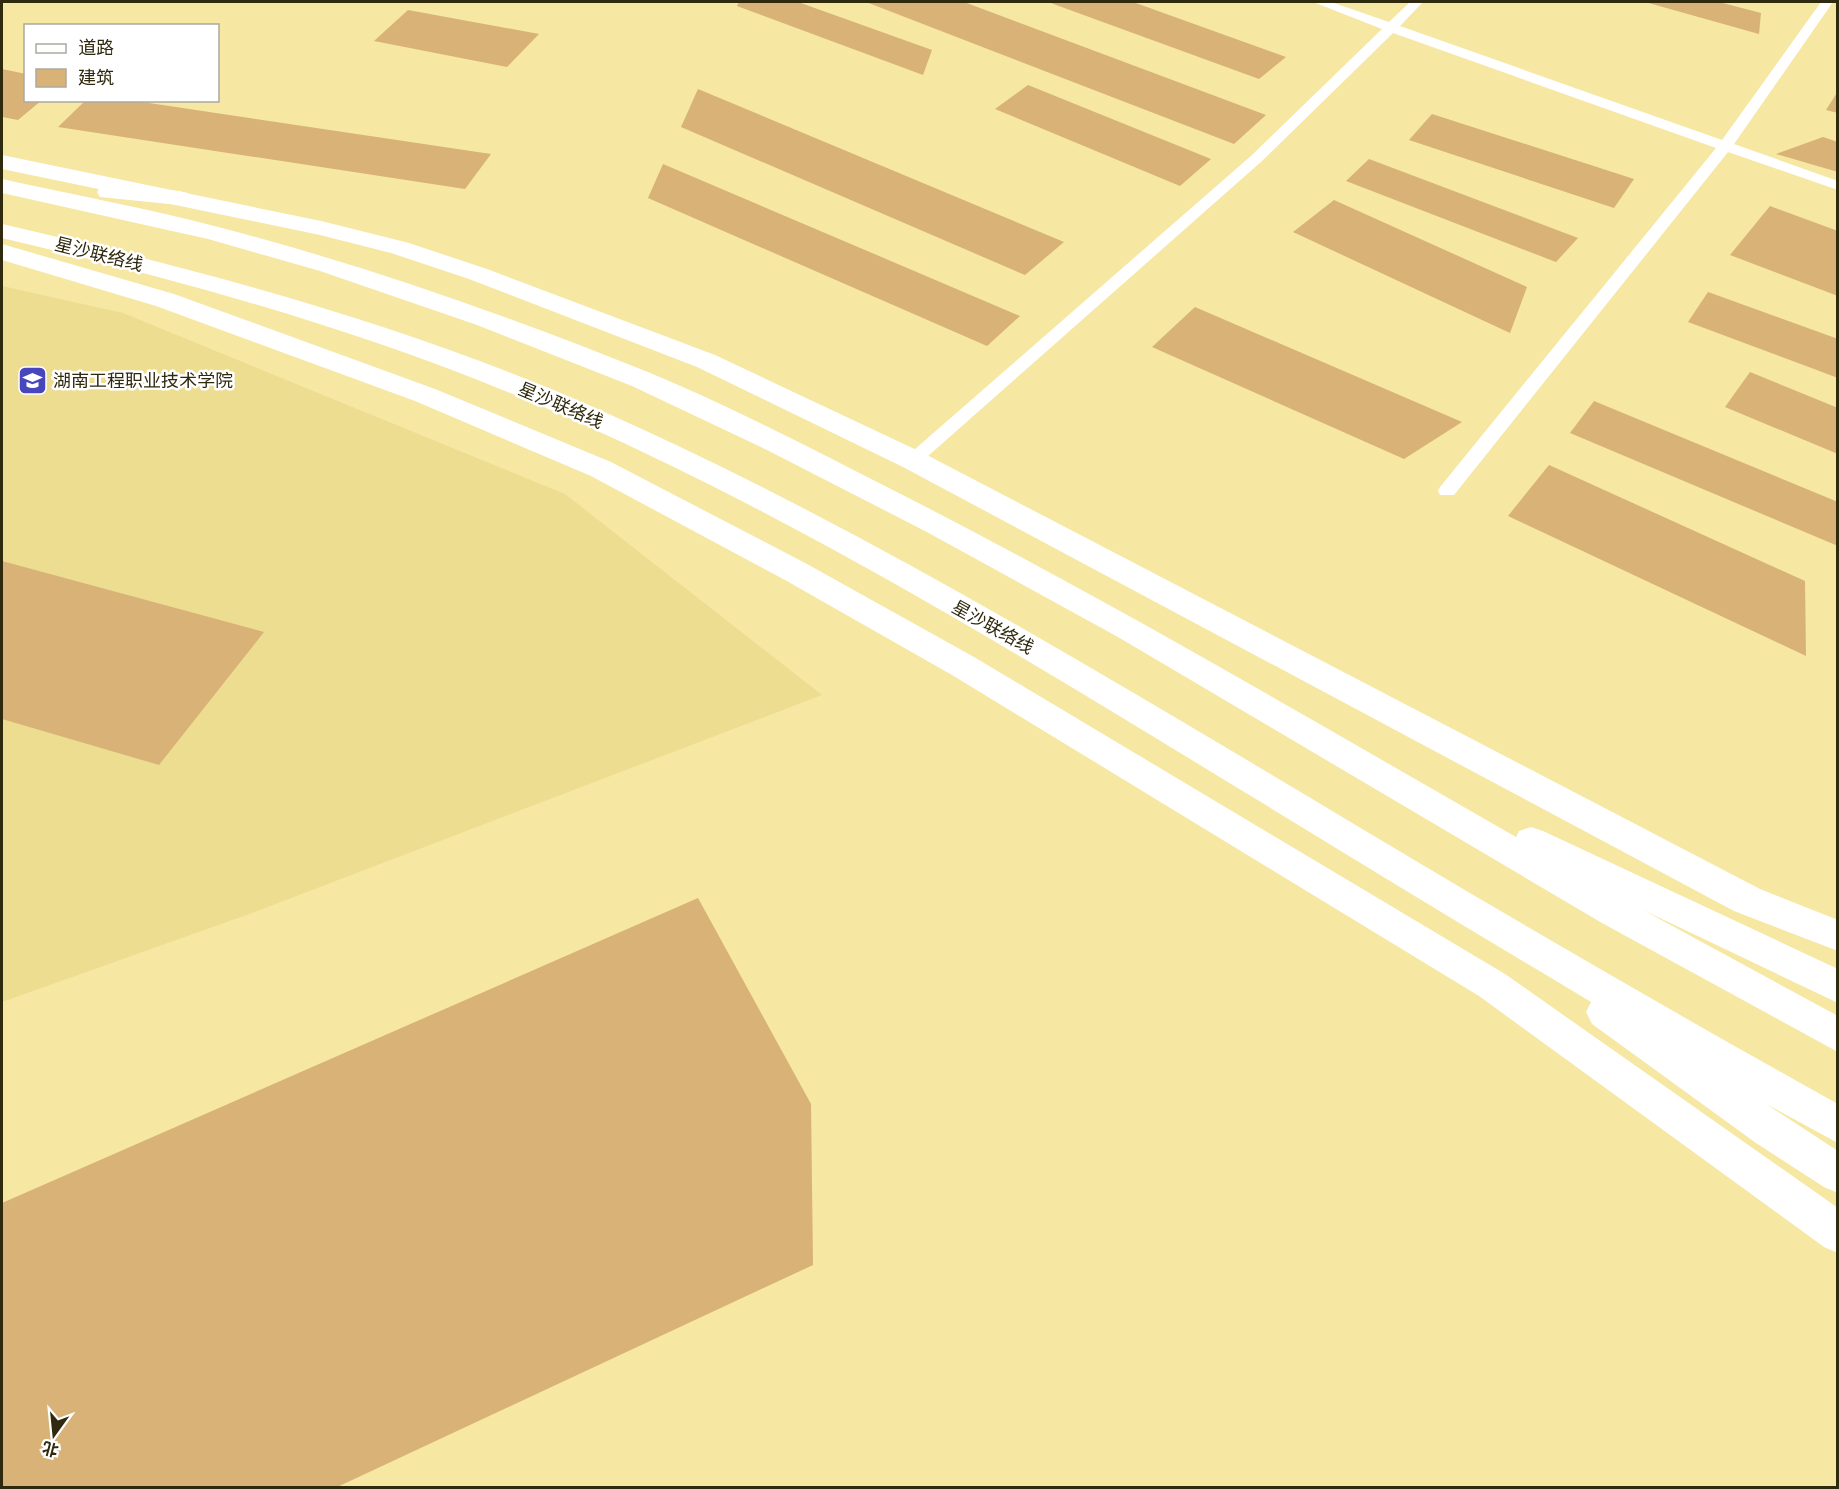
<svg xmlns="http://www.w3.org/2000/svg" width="1839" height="1489" font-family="'Space Grotesk','Noto Sans SC',sans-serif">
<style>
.built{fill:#eddd90}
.building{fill:#d8b277}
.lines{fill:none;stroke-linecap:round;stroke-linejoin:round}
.lane{fill:#fff;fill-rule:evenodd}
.primary{fill:#fff;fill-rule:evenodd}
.highway{fill:#fff;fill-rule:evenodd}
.labels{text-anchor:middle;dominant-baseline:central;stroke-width:5;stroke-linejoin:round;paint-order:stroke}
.street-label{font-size:18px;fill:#2f290d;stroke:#fff}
.poi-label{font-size:18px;fill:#2f290d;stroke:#fff;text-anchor:start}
</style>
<rect width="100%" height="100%" fill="#f6e7a3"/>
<polygon class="built" points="2,286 123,313 565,494 822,695 252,913 2,1002"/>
<g class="building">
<polygon points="739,2 798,2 932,50 923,75 737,6"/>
<polygon points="866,2 964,2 1266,115 1234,144"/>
<polygon points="1048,2 1133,2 1286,57 1259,79"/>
<polygon points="1645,2 1719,2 1761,13 1759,34"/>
<polygon points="408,10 539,34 507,67 374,41"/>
<polygon points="2,69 26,74 26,100 42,100 18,120 2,117"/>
<polygon points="1028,85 1211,159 1180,186 995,109"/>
<polygon points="698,89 1064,242 1025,275 681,127"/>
<polygon points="1838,91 1838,113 1826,110"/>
<polygon points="86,100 129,100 491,154 465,189 58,127"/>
<polygon points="1432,114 1634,179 1614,208 1409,140"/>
<polygon points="1823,137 1838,142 1838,172 1776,154"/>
<polygon points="1369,159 1578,238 1556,262 1346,181"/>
<polygon points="663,164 1020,316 987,346 648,198"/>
<polygon points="1334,200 1527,287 1510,333 1293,232"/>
<polygon points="1770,206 1838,231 1838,296 1730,255"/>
<polygon points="1708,292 1838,339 1838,378 1688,322"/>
<polygon points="1195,307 1462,422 1404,459 1152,347"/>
<polygon points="1750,372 1838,408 1838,454 1725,407"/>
<polygon points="1594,401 1838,502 1838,546 1570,433"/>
<polygon points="1549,465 1805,581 1806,656 1508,516"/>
<polygon points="2,561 264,632 159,765 2,719"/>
<polygon points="698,898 811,1104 813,1265 335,1488 2,1488 2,1203"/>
</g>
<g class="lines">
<polygon class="lane" points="1313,2 1331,2 1389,22 1410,2 1423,2 1400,26 1722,140 1821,2 1833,2 1734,144 1838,181 1838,190 1728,152 1454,495 1440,495 1438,491 1440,487 1716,148 1393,33 1262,161 919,464 907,464 904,460 907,456 1252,155 1382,29"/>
<g class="primary">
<polygon points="2,155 321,221 409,243 487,269 715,355 923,453 1760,889 1838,920 1838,951 1734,911 903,467 697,367 469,279 391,253 320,235 2,169"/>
<polygon points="2,244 174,294 435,389 611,462 807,564 974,657 1505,974 1838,1208 1838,1253 1824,1247 1479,996 952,675 785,580 591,476 415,401 156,306 2,260"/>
</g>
<g class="highway">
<path d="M2,179C75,195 150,209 222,228C367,266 509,316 648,372C730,406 810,448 889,488C1102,596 1308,718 1516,837L1519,831L1531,827L1543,831L1838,969V1003L1643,910L1838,1016V1052L1602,923L1118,637L925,531L767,450L632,386L477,325L320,271L208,239L2,193Z"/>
<polygon points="109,185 179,191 188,193 191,198 188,203 179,205 100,197 97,192 100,187"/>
<path d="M2,224C206,271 408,325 600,410C845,519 1074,657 1304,794C1480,900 1658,1004 1838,1104V1143L1766,1104L1838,1151V1193L1824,1187L1756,1143L1592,1024L1586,1012L1591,1002C1435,909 1281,814 1126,720C948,612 768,507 578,422C393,339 199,284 2,238Z"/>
</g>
</g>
<defs>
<symbol id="university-square" viewBox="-11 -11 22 22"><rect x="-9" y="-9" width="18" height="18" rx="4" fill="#4846bc" stroke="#fff"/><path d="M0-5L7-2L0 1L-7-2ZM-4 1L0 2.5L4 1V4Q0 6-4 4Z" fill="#fff"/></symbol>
</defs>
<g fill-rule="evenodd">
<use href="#university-square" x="16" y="364" width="33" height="33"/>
</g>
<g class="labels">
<g class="street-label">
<text transform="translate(99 254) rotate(14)">星沙联络线</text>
<text transform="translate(561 405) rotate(23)">星沙联络线</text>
<text transform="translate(993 627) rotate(29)">星沙联络线</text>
</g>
<g class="poi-label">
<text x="53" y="380">湖南工程职业技术学院</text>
</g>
</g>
<rect width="1839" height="1489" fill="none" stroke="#2f290d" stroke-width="6"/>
<rect x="24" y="24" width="195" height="78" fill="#ffffff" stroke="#aca99e" stroke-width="1.5"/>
<rect x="36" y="44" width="30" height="9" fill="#ffffff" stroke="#aca99e" stroke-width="1.5"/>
<text x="78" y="54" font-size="18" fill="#2f290d">道路</text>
<rect x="36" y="69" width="30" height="18" fill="#d8b277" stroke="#aca99e" stroke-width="1.5"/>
<text x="78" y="84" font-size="18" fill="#2f290d">建筑</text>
<g transform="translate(54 1435) rotate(195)" stroke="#ffffff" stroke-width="4.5" paint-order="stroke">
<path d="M0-4.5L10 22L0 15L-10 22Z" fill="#2f290d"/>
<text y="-9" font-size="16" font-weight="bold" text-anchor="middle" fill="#2f290d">北</text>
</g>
</svg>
